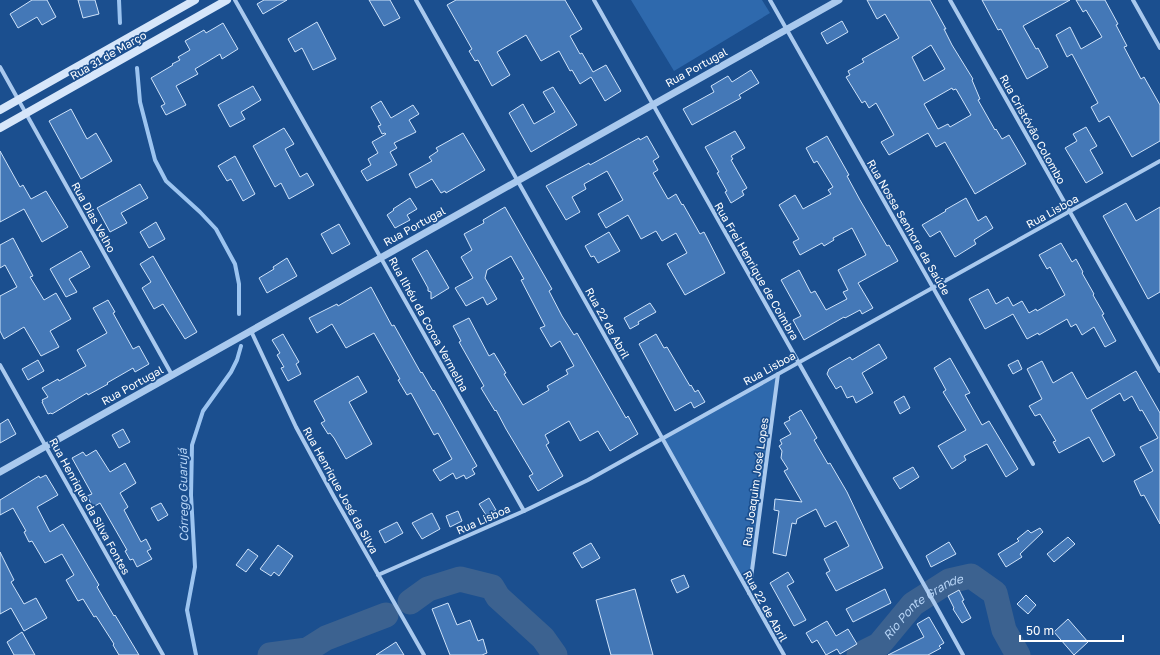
<svg xmlns="http://www.w3.org/2000/svg" width="1160" height="655" font-family="'Golos Text',sans-serif">
<style>
.green{fill:#2e69ad}
.lines{fill:none;stroke-linecap:round;stroke-linejoin:round}
.stream{stroke:#9cc4f0;stroke-width:4}
.river{stroke:#3c6290;stroke-width:25}
.building{fill:#4478b7;stroke:#cfe3fa;fill-rule:evenodd}
.minor{stroke:#a9c9ee;stroke-width:4}
.tertiary{stroke:#a9c9ee;stroke-width:7}
.secondary{stroke:#d6e6fa;stroke-width:8}
.labels{text-anchor:middle;dominant-baseline:central;stroke-width:3.5;stroke-linejoin:round;paint-order:stroke}
.street-label{font-size:11px;fill:#fff;stroke:#1b4f8f}
.water-label{font-size:12px;font-style:italic;fill:#b5d3f5;stroke:#1b4f8f}
</style>
<rect width="100%" height="100%" fill="#1b4f8f"/>
<g class="green">
<polygon points="631,0 762,0 770,13 674,71"/>
<polygon points="778,374 749,593 662,438"/>
</g>
<g class="lines">
<g class="stream">
<polyline points="119,0 120,23"/>
<polyline points="137,68 140,102 155,160 166,181 200,212 216,229 235,264 239,284 239,314"/>
<polyline points="196,655 187,610 195,567 191,495 192,445 203,411 231,372 237,360 241,346"/>
</g>
<g class="river">
<polyline points="410,602 428,589 460,579 492,587 498,597 543,638 555,655"/>
<polyline points="270,655 307,650 326,638 386,615"/>
<path id="s1" d="M859,655L879,645L913,604L949,581L971,576L995,593L1004,630L1018,655"/>
</g>
</g>
<g class="building">
<polygon points="32,0 47,0 56,17 42,25 37,17 18,28 10,14"/>
<polygon points="78,0 95,0 99,14 83,18"/>
<polygon points="264,0 287,0 263,14 257,4"/>
<polygon points="369,0 390,0 400,18 384,26"/>
<polygon points="456,0 565,0 582,29 570,36 580,54 582,53 593,72 606,65 621,91 605,101 591,77 580,84 572,70 570,71 559,51 541,61 526,35 497,52 510,75 492,86 478,60 475,61 469,51 472,49 447,5"/>
<path d="M867,0H930L946,29H944L952,45L973,79L972,80L980,99L978,100L995,130L996,129L1002,139L1009,135L1026,164L975,194L945,142L936,147L928,133L889,155L881,142L894,135L876,103L869,108L865,101L862,103L846,77L850,75L848,71L864,62L862,59L899,38L885,14L877,19ZM931,45L945,69L924,81L912,57ZM952,88L953,90L956,89L971,115L950,127L948,124L938,129L924,104Z"/>
<polygon points="982,0 1070,0 1023,26 1036,49 1038,48 1048,67 1027,79 1001,29 998,30"/>
<polygon points="1076,0 1105,0 1118,24 1116,25 1127,46 1124,47 1141,79 1144,77 1160,105 1160,141 1132,157 1109,116 1099,122 1091,107 1098,103 1072,54 1067,57 1056,35 1070,27 1081,49 1102,37 1086,10 1083,12"/>
<polygon points="842,21 848,32 827,44 821,33"/>
<polygon points="317,22 336,59 313,70 302,48 295,52 288,39"/>
<polygon points="223,23 238,49 222,59 220,54 195,69 198,74 176,86 186,105 166,115 161,106 165,104 151,78 173,65 172,64 180,60 178,57 190,50 185,41 204,30 206,33"/>
<polygon points="751,70 759,83 739,95 741,98 692,125 683,109 714,92 711,86 728,76 732,82"/>
<polygon points="253,86 261,100 241,112 245,119 230,127 218,105"/>
<polygon points="553,87 577,125 531,152 509,113 523,104 534,124 555,112 543,92"/>
<polygon points="381,101 391,118 413,105 419,114 409,120 416,132 394,143 397,148 390,152 397,165 367,181 361,171 371,165 368,159 378,153 372,142 386,134 385,133 382,134 378,126 381,125 371,107"/>
<polygon points="71,109 87,139 96,133 112,161 81,179 49,121"/>
<polygon points="1086,127 1097,146 1090,150 1103,173 1086,183 1065,148 1077,141 1073,134"/>
<polygon points="284,128 294,144 285,149 300,177 307,173 314,185 289,199 281,183 275,187 253,146"/>
<polygon points="735,131 745,148 731,156 733,159 731,160 747,188 742,191 744,195 731,203 725,192 727,191 717,173 719,172 705,147"/>
<polygon points="463,133 485,170 446,193 445,191 441,193 432,179 416,188 409,174 432,161 429,157 438,151 436,148"/>
<polygon points="647,136 659,157 653,161 658,170 653,173 668,199 676,194 682,205 683,204 700,234 704,232 725,273 685,295 667,264 687,253 676,233 662,241 656,231 641,239 628,215 606,228 598,214 623,200 607,171 584,184 586,189 572,197 580,212 566,220 546,186 589,163 590,165 639,138 640,140"/>
<polygon points="827,136 849,175 847,176 860,200 887,246 889,245 898,261 858,283 873,308 862,314 860,310 845,318 844,317 804,340 793,320 801,316 781,280 799,270 811,293 815,291 826,310 847,299 843,292 848,290 838,270 866,255 852,228 833,238 834,240 824,246 822,243 800,255 793,242 799,239 779,205 795,195 803,209 831,194 828,190 833,187 817,161 814,163 806,148"/>
<polygon points="0,151 20,187 23,185 31,199 46,191 68,227 42,242 24,209 0,222"/>
<polygon points="235,156 255,194 243,201 231,179 227,181 218,166"/>
<polygon points="140,184 148,198 121,213 127,223 110,232 97,208"/>
<polygon points="410,198 417,209 407,215 410,220 395,228 387,215 394,210 393,209"/>
<polygon points="966,198 978,221 986,216 993,228 974,240 976,244 955,257 940,231 930,237 922,225 946,211 945,210"/>
<polygon points="1126,203 1136,221 1160,207 1160,292 1148,299 1103,216"/>
<polygon points="505,207 552,289 549,291 562,316 574,335 577,333 626,418 628,416 638,434 610,451 598,431 580,441 569,421 545,435 549,443 546,445 563,476 538,491 529,476 533,474 506,429 496,410 495,411 481,388 484,386 459,342 461,341 453,326 469,318 489,356 494,353 506,373 504,374 523,405 549,390 547,386 568,374 566,370 574,366 560,341 551,347 540,328 545,326 521,280 524,279 511,256 487,270 485,278 497,299 487,305 483,297 466,306 455,288 473,278 461,257 472,250 464,234 484,223 483,220"/>
<polygon points="156,222 165,239 149,248 140,232"/>
<polygon points="339,224 350,244 332,254 321,234"/>
<polygon points="609,232 620,251 598,263 594,256 591,257 585,246"/>
<polygon points="13,238 33,276 30,277 44,300 56,293 71,319 50,331 59,347 41,356 24,327 4,339 0,331 0,296 17,287 5,265 0,268 0,245"/>
<polygon points="1061,243 1072,262 1076,259 1083,272 1082,273 1094,294 1093,295 1104,314 1102,315 1116,341 1105,347 1094,327 1082,335 1076,324 1071,327 1067,319 1039,335 1038,333 1027,339 1013,314 985,329 969,299 988,289 996,304 1008,297 1013,306 1022,301 1029,313 1036,309 1037,311 1065,295 1050,267 1047,269 1039,255"/>
<polygon points="427,250 449,288 431,299 431,292 428,291 428,288 412,259"/>
<polygon points="81,251 90,267 69,279 77,292 66,297 50,269"/>
<polygon points="153,256 197,332 185,339 163,304 154,309 142,288 151,282 140,264"/>
<polygon points="287,258 297,276 267,293 259,278 274,269 273,267"/>
<polygon points="371,287 392,326 394,325 421,373 422,372 433,391 434,390 477,466 472,469 475,474 466,479 464,475 456,479 453,473 440,481 433,470 452,459 438,433 434,435 411,393 407,395 398,380 400,379 374,333 346,348 332,324 317,333 309,318 337,304 338,306"/>
<polygon points="108,300 115,312 113,313 133,349 139,346 149,364 135,372 133,368 107,383 108,384 88,395 87,393 52,414 51,413 48,414 42,402 43,402 42,400 48,397 42,388 58,379 59,381 86,366 77,350 107,333 93,308"/>
<polygon points="650,303 656,312 638,322 639,324 630,329 624,318"/>
<polygon points="283,334 299,362 296,364 301,374 288,381 281,368 284,367 277,355 280,353 272,340"/>
<polygon points="656,334 664,348 667,347 690,386 691,385 695,392 698,390 705,402 694,408 691,402 675,411 639,344"/>
<polygon points="879,344 887,358 862,373 873,393 856,403 853,396 847,398 841,386 836,389 827,374 829,369 850,357 852,360"/>
<polygon points="950,358 970,393 965,395 982,425 989,421 1018,469 1006,477 987,444 964,456 966,460 952,469 938,446 966,430 943,392 946,390 934,368"/>
<polygon points="38,360 44,371 28,380 22,369"/>
<polygon points="1018,360 1022,369 1013,374 1008,365"/>
<polygon points="1042,361 1053,383 1072,372 1087,399 1136,371 1160,413 1160,524 1144,495 1141,496 1134,481 1153,471 1140,447 1158,438 1142,410 1140,411 1132,396 1124,401 1120,393 1091,410 1115,455 1103,462 1089,437 1059,453 1053,442 1056,441 1040,414 1035,416 1029,406 1042,399 1027,369"/>
<polygon points="358,376 367,392 349,402 372,444 346,459 334,438 330,433 328,434 321,423 325,421 314,401"/>
<polygon points="904,396 910,408 900,414 894,402"/>
<polygon points="801,410 817,438 814,440 828,464 830,463 847,492 883,568 836,591 826,573 830,571 824,559 849,546 836,521 825,527 816,509 797,519 796,524 792,523 786,556 773,553 779,511 774,510 775,499 802,502 784,471 788,469 781,458 782,451 779,446 782,444 780,440 791,434 784,423 790,420 789,417"/>
<polygon points="8,419 16,434 0,443 0,424"/>
<polygon points="123,429 130,442 119,448 112,435"/>
<polygon points="96,450 110,472 125,463 136,483 120,493 128,507 124,510 141,542 146,539 151,549 147,551 152,559 137,567 133,559 130,560 125,551 127,550 100,503 93,507 87,496 92,494 72,458 83,452 86,456"/>
<polygon points="913,467 919,477 900,489 893,478"/>
<polygon points="46,475 58,495 37,507 50,532 63,524 99,585 97,587 114,616 115,615 139,655 119,655 113,645 114,644 96,616 94,617 83,599 78,601 66,580 74,575 62,554 45,563 32,541 29,542 24,532 26,531 13,508 0,515 0,500 39,476 40,478"/>
<polygon points="489,498 496,510 486,515 479,504"/>
<polygon points="161,503 168,515 158,521 151,508"/>
<polygon points="458,511 462,521 450,527 446,516"/>
<polygon points="432,513 440,529 422,539 412,523"/>
<polygon points="397,522 403,533 385,543 379,531"/>
<polygon points="1040,528 1043,532 1020,554 1022,557 1006,567 998,554 1019,541 1017,539 1028,530 1031,533"/>
<polygon points="1068,537 1075,544 1054,562 1047,554"/>
<polygon points="949,542 956,554 931,567 926,556"/>
<polygon points="591,543 600,558 582,568 573,553"/>
<polygon points="278,545 293,556 279,576 274,572 271,576 260,569"/>
<polygon points="248,549 258,556 246,572 236,565"/>
<polygon points="0,552 14,580 11,582 24,604 36,598 47,618 24,631 11,608 0,614"/>
<polygon points="788,572 794,582 787,586 806,620 794,626 770,583"/>
<polygon points="684,575 689,587 677,593 671,580"/>
<polygon points="635,589 653,655 611,655 596,600"/>
<polygon points="885,589 891,603 853,622 846,609"/>
<polygon points="959,590 964,600 962,601 971,618 962,623 953,609 954,608 948,596"/>
<polygon points="1026,595 1036,605 1028,614 1017,604"/>
<polygon points="448,603 457,625 470,620 478,641 483,639 487,653 482,655 450,655 432,609"/>
<polygon points="929,617 944,643 939,646 941,648 928,655 888,655 924,637 917,624"/>
<polygon points="1068,619 1088,642 1074,655 1054,632"/>
<polygon points="827,621 836,636 848,629 857,644 840,654 837,649 826,655 817,640 812,643 806,633"/>
<polygon points="22,632 35,655 14,655 7,642"/>
<polygon points="396,642 404,655 376,655"/>
</g>
<g class="lines">
<g class="minor">
<polyline points="235,0 524,511"/>
<polyline points="416,0 784,655"/>
<polyline points="594,0 936,606 963,655"/>
<polyline points="770,0 1033,464"/>
<polyline points="950,0 1160,371"/>
<polyline points="1133,0 1160,48"/>
<polyline points="0,67 172,375"/>
<polyline points="251,331 296,427 334,497 424,655"/>
<polyline points="0,365 163,655"/>
<polyline points="378,575 524,511 588,480 1160,161"/>
<polyline points="749,593 778,374"/>
</g>
<polyline class="tertiary" points="0,472 839,0"/>
<g class="secondary">
<polyline points="0,110 195,0"/>
<polyline points="0,128 227,0"/>
</g>
</g>
<g class="labels">
<g class="street-label">
<text transform="translate(108 55) rotate(-30)">Rua 31 de Março</text>
<text transform="translate(696 67) rotate(-29)">Rua Portugal</text>
<text transform="translate(1033 129) rotate(61)">Rua Cristóvão Colombo</text>
<text transform="translate(1052 211) rotate(-29)">Rua Lisboa</text>
<text transform="translate(94 217) rotate(61)">Rua Dias Velho</text>
<text transform="translate(414 226) rotate(-29)">Rua Portugal</text>
<text transform="translate(909 227) rotate(60)">Rua Nossa Senhora da Saúde</text>
<text transform="translate(757 271) rotate(60)">Rua Frei Henrique de Coimbra</text>
<text transform="translate(608 323) rotate(61)">Rua 22 de Abril</text>
<text transform="translate(429 324) rotate(61)">Rua Ilhéu da Coroa Vermelha</text>
<text transform="translate(769 368) rotate(-29)">Rua Lisboa</text>
<text transform="translate(132 385) rotate(-29)">Rua Portugal</text>
<text transform="translate(755 482) rotate(-82)">Rua Joaquim José Lopes</text>
<text transform="translate(341 490) rotate(61)">Rua Henrique José da Silva</text>
<text transform="translate(90 506) rotate(61)">Rua Henrique da Silva Fontes</text>
<text transform="translate(483 519) rotate(-24)">Rua Lisboa</text>
<text transform="translate(766 606) rotate(61)">Rua 22 de Abril</text>
</g>
<g class="water-label">
<text transform="translate(183 495) rotate(-91)">Córrego Guarujá</text>
<text stroke="none"><textPath href="#s1" startOffset="82">Rio Ponte Grande</textPath></text>
</g>
</g>
<path d="M1020 635v6h103v-6" fill="none" stroke="#ffffff" stroke-width="2"/>
<text x="1026" y="635" font-size="12" fill="#ffffff" stroke="#1b4f8f" stroke-width="3" paint-order="stroke">50 m</text>
</svg>
